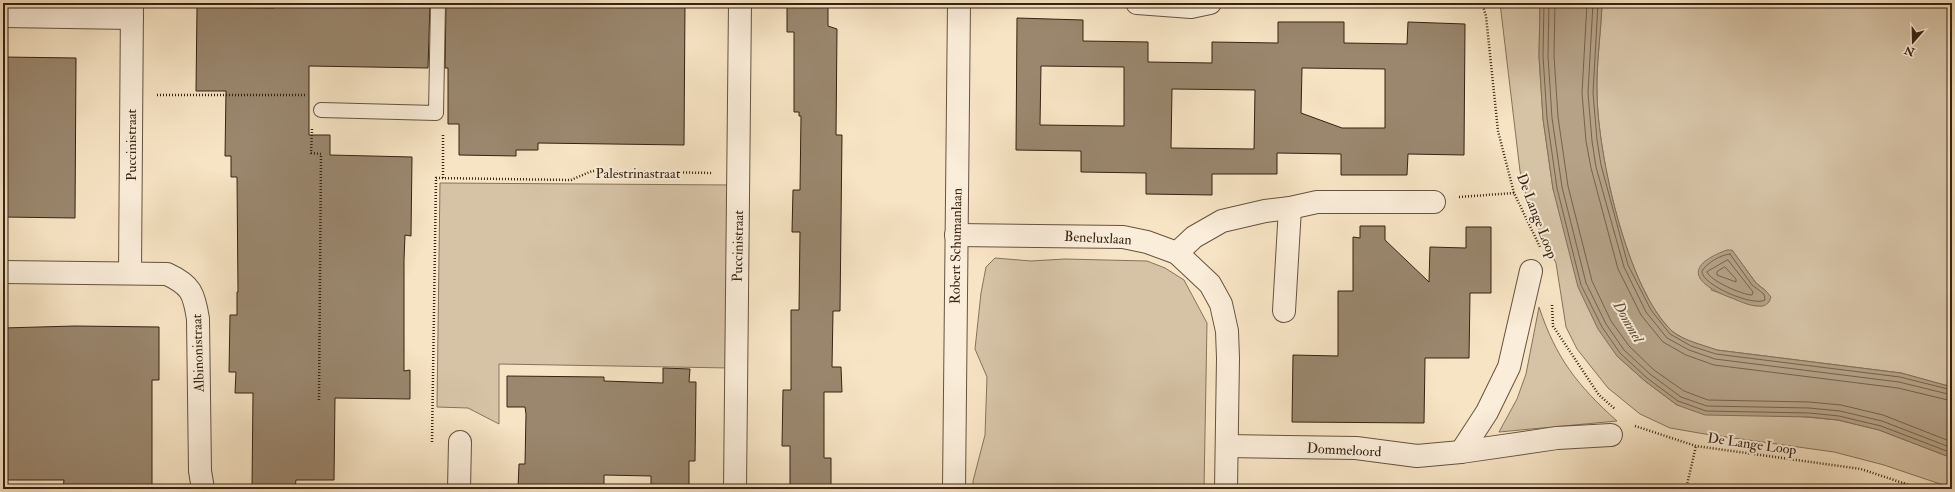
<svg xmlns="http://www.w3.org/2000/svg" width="1955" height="492" font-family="'IM FELL Double Pica',serif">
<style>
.green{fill:#d6c3a6;stroke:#86735c;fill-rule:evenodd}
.water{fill:#b5a287;stroke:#826f58}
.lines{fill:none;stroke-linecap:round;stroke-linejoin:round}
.shore{stroke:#76624c;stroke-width:1}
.building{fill:#9a876e;stroke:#362311;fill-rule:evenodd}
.service-casing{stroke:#66533e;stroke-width:16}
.minor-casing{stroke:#66533e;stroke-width:24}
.tertiary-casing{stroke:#66533e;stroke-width:24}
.path{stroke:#362311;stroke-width:2.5;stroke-dasharray:1 2;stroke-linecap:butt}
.service{stroke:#faedd9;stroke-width:14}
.minor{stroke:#faedd9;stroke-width:22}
.tertiary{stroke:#faedd9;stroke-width:22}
.labels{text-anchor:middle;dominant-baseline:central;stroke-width:4;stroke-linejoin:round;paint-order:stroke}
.street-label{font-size:14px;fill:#362311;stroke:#faedd9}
.water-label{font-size:15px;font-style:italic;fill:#624f3a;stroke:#faedd9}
</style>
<rect width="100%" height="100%" fill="#f7e4c4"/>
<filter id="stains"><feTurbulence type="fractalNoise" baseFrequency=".005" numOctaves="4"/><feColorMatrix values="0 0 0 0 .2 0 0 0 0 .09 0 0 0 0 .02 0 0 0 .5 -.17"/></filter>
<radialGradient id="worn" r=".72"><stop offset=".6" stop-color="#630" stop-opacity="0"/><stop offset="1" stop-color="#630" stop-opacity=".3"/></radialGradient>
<g class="green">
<polygon points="1500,3 1540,3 1539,56 1543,119 1553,189 1617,356 1645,381 1677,405 1838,420 1879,430 1952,458 1952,488 1884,465 1834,452 1705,434 1670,428 1640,414 1608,388 1577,349 1566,327 1556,263 1530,212 1520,171"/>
<path d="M1602,3H1952V387L1901,373L1717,350C1703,345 1684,341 1672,331C1627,289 1598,155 1597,94C1596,66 1601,32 1602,3ZM1732,250L1756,283L1766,291L1757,306L1711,290Z"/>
<polygon points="440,183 732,185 730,368 499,364 499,424 468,408 437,407"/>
<polygon points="995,258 1031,261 1065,259 1147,261 1165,268 1184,280 1207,323 1204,489 973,489 973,481 985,435 987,377 975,349 981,293 986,267"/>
<path d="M1539,307C1556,358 1577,385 1617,421L1499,432L1517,399L1526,374Z"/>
</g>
<g class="water">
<path d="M1540,3H1602C1601,32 1596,66 1597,94C1598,155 1627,289 1672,331C1684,341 1703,345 1717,350L1901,373L1952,387V458L1879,430L1838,420L1809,417L1705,415L1677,405L1645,381L1617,356L1598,329L1578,287L1553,189L1543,119L1539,56Z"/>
<path d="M1727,250H1732L1756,283L1766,291L1771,297L1769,302C1766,305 1763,307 1758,306C1748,306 1738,300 1729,297C1691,282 1686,265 1727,250Z"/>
</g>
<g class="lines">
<g class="shore">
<polyline points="1544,3 1543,56 1547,118 1557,188 1581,285 1602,327 1620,353 1647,378 1678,401 1706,411 1809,413 1839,416 1881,426 1952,453"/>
<polyline points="1549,3 1548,56 1552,118 1562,187 1586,283 1606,324 1624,350 1650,374 1681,397 1707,406 1809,408 1840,411 1882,421 1952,448"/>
<polyline points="1555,3 1554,56 1558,117 1568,186 1592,281 1611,321 1629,346 1654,370 1684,391 1708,400 1809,402 1841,405 1883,415 1952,442"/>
<polyline points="1587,3 1582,93 1586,141 1591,168 1618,269 1641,315 1663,342 1686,355 1714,365 1898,388 1952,401"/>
<polyline points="1593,3 1588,93 1592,141 1596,167 1624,267 1646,312 1667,338 1689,350 1715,359 1899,382 1952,395"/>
<polyline points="1598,3 1593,93 1597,140 1601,165 1628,265 1651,310 1670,334 1691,346 1716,354 1900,377 1952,390"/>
<path d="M1730,254L1752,285L1764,294L1765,300C1754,307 1701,285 1702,271C1707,263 1720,255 1730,254Z"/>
<path d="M1728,260L1753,292L1752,295C1743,295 1710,281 1707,272Z"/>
<polygon points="1725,267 1736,279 1736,282 1717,275 1717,272"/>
</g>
</g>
<g class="building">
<polygon points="274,3 430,3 428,68 309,66 309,135 330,135 330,155 412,157 411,236 405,235 404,260 404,371 410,370 410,399 335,398 334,480 296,480 295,489 252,489 253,393 235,393 236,372 229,372 230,315 237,315 237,292 238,292 237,177 231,177 231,156 225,156 226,91 196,91 197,7 274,8"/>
<polygon points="446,3 685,3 684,145 538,143 538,150 516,150 516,156 459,155 459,124 448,124 448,68 445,68"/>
<polygon points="787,3 828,3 828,26 837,29 836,135 842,135 840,311 833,311 832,367 841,367 842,392 824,392 824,458 831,458 831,489 790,489 790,446 782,446 783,390 791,390 791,310 799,310 800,232 792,232 793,190 800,190 801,116 799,116 799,112 794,112 794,32 787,32"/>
<path d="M1017,18L1083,20V41L1148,42V62L1212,63V42L1278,43V22H1344V43L1407,44L1408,22L1465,24L1464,155L1408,154L1407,175H1341V154L1277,153V174H1212V195L1146,194V173L1081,172V151L1016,150ZM1041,66L1124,67V126L1040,125ZM1302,68L1385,69V128H1342L1301,113ZM1172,89L1255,90L1254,149L1171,148Z"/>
<polygon points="3,57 76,58 75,218 3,217 7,101 3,101"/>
<polygon points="1360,226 1385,226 1385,240 1429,282 1430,247 1466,248 1466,227 1491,227 1491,293 1470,293 1469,358 1425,358 1424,423 1292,422 1293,355 1338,356 1338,291 1353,291 1353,237 1360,238"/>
<polygon points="75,326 159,327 159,380 152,380 152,489 63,489 64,480 3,480 3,328"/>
<polygon points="663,368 690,369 689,382 696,382 695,461 689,461 689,489 651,489 651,476 604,475 604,489 518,489 519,464 525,464 526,414 525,407 507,407 507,376 604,377 604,381 663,383"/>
</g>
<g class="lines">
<defs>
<polyline id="service" points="321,110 436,113 438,3"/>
<g id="minor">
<polyline points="1137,3 1191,7 1210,3"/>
<polyline points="3,16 132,18"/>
<polyline points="956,235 1123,237 1147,242 1177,253 1210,284 1221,304 1227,331 1228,358 1226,489"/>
<polyline points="1177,253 1194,237 1222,221 1265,211 1290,208 1317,202 1434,202"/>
<path d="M3,272L167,274C191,285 194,293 198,319L200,471L203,489"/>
<polyline points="130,273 132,3"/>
<polyline points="1284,311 1290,208"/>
<polyline points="1227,446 1356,448 1417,456 1461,452 1557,438 1611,435"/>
<polyline points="1461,452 1487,412 1509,367 1531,271"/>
<polyline points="459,489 460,442"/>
<polyline points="735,489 740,3"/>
</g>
<polyline id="tertiary" points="954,489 959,3"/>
</defs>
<use href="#service" class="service-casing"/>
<use href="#minor" class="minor-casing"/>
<use href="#tertiary" class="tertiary-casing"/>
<g class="path">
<polyline points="1482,3 1486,16 1498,131 1514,193 1540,247"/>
<polyline points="157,95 306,95"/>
<polyline points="312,129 311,153 321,154 319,400"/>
<polyline points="443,178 443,134"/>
<polyline points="1459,197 1514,193"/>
<polyline points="1552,305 1553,326 1599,395 1615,409"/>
<polyline points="1635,426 1696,446 1861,469 1921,489"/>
<polyline points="432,442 436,178 571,180 592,171 713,173"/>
<polyline points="1686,489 1696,446"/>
<polyline points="1902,489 1904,483"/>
</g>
<use href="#service" class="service"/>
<use href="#minor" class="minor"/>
<use href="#tertiary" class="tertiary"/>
</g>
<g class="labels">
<g class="street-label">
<text transform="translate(131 145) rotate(-90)">Puccinistraat</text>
<text x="638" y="173">Palestrinastraat</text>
<text transform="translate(1537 216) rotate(69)">De Lange Loop</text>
<text transform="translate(1098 238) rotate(3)">Beneluxlaan</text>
<text transform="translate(738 246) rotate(-89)">Puccinistraat</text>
<text transform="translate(956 246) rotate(-89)">Robert Schumanlaan</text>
<text transform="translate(198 353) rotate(-92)">Albinonistraat</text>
<text transform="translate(1752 444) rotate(8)">De Lange Loop</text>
<text transform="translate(1344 450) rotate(3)">Dommeloord</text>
</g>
<g class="water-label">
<text transform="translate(1628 322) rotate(60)">Dommel</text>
</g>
</g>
<rect width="1955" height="492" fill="none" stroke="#f7e4c4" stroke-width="16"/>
<rect x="4" y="4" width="1947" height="484" fill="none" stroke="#362311" stroke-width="2"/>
<rect x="8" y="8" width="1939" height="476" fill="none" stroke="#362311"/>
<g transform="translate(1913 42) rotate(200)" stroke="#faedd9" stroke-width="3" paint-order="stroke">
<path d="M0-3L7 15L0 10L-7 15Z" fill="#362311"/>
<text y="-6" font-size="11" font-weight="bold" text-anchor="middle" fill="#362311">N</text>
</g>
<rect width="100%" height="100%" filter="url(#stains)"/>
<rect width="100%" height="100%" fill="url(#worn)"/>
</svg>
